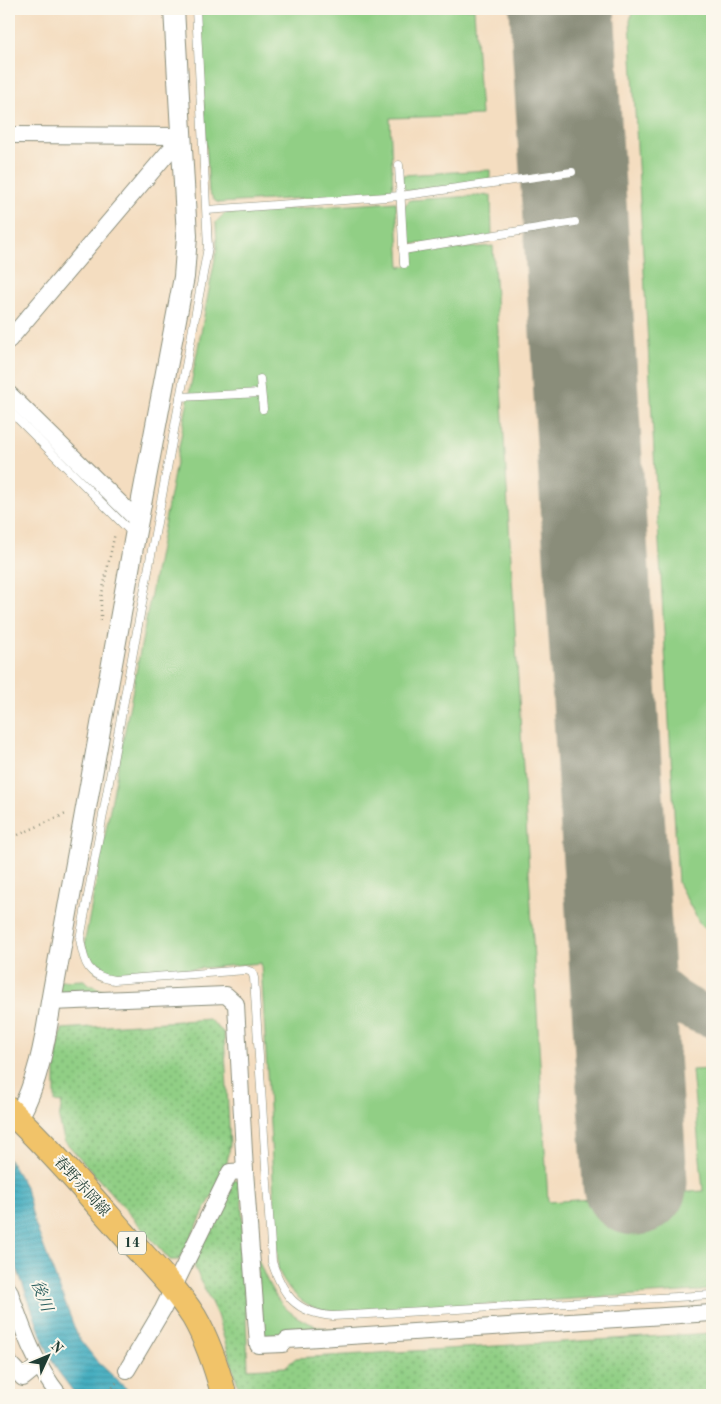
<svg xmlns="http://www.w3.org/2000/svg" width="721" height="1404" font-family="'Old Standard TT','Noto Serif JP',serif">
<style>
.grass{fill:#91cf85;stroke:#58865c}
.park{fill:url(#park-dots);stroke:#58865c}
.water{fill:url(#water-rules);stroke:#30747a}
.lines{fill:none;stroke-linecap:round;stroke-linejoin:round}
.taxiway{stroke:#8a8d7a;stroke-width:41}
.runway{stroke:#8a8d7a;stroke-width:105}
.service-casing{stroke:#8a8d7a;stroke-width:9}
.minor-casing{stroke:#8a8d7a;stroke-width:18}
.tertiary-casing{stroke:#8a8d7a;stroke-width:22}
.primary-casing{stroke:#8a8d7a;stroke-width:27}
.path{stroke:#8a8d7a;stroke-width:2.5;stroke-dasharray:1 4;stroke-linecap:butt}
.service{stroke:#fff;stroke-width:8}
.minor{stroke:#fff;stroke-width:16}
.tertiary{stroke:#fff;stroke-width:20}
.primary{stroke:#f1c369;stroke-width:25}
.labels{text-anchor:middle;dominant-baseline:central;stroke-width:4;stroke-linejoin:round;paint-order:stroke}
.shield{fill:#fbf7ec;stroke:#61756b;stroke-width:1}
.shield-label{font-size:14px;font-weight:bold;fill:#1f3d34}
.street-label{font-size:15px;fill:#1f3d34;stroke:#fbf7ec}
.water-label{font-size:16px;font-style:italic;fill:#295e5e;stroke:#fbf7ec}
</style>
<defs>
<pattern id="park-dots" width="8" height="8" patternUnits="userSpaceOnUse" patternTransform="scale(1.25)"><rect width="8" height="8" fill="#91cf85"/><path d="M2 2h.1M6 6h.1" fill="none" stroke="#76a96e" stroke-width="1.8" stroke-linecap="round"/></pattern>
<pattern id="water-rules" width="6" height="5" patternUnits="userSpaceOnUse" patternTransform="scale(1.25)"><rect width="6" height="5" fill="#40acbf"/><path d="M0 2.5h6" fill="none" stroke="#358d9c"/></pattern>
</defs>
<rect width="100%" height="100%" fill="#fbf7ec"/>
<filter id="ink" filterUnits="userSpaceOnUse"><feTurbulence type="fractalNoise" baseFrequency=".02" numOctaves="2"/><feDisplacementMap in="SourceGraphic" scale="10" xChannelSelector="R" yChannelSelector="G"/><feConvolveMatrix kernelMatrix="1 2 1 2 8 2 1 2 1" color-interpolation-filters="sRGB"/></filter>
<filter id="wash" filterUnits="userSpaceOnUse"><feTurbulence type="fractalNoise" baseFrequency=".0096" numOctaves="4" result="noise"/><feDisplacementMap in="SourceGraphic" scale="20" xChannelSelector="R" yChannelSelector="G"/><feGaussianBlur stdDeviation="1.12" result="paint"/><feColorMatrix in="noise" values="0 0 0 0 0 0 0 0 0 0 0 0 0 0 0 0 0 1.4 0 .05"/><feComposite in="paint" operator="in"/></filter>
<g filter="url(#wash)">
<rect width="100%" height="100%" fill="#f4ddc0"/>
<g class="grass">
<polygon points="198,9 474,9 481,115 390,118 393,191 391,193 219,203 215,201 209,192"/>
<polygon points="633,9 712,9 712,934 700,924 678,883 630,21"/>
<polygon points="490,170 490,185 408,191 402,186 402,175"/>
<polygon points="491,195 492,239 413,244 406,237 403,207 410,200"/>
<path d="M396,202L400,267L407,266L409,252L493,246L548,1202L703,1191L692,1070L712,1069V1290L341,1314C310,1311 290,1297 278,1269L261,963L113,976C90,972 86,963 85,940L217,248L216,222L225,213Z"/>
<polygon points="84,980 88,984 112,994 64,996 59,990 60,981"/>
<path d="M256,1254C274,1301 285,1320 336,1331L262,1337Z"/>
</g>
<g class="park">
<polygon points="209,1019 224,1033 230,1145 226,1169 179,1260 170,1260 64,1140 59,1119 62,1103 55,1102 55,1064 62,1029"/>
<polygon points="230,1180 241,1181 248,1369 285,1367 296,1358 712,1333 712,1395 241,1395 217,1315 194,1266 200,1243"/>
</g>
<polygon class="water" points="9,1159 26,1188 34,1221 78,1337 96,1360 133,1395 76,1395 57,1370 44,1343 9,1246"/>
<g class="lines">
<g class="taxiway">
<polyline points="562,9 562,11"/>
<path d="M617,900C617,907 615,914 616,920C617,929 625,939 630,947C653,982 670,1004 712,1017"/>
</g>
<polyline class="runway" points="562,9 635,1183"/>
</g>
</g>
<g filter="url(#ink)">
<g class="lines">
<defs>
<g id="service">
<path d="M196,9L208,247L80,939C84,963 87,976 114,980L246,970L252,972L254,978L272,1262C283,1295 295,1313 333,1316L712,1295"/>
<polyline points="399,165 404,264"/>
<polyline points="207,210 400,196 572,172"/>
<polyline points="403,250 575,222"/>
<polyline points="260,379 263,409"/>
<polyline points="180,397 261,393"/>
<polyline points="9,410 133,534"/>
</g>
<g id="minor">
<polyline points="9,135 182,136"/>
<polyline points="9,340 182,136"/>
<polyline points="9,394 125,508 132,515 139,516"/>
<polyline points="51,1002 226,995 236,1004 245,1171 258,1345 283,1344 287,1340 712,1313"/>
<path d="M9,1290C22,1327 34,1364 59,1395"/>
<polyline points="9,1363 23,1378 39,1365"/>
<polyline points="127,1370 163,1309 230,1172 245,1171"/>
</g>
<path id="tertiary" d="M18,1118C38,1082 45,1042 51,1002L135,536L184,277L187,236L174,9"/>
<path id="primary" d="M9,1110C49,1148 86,1191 123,1233C147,1260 174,1286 194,1317C208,1341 217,1369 224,1395"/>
</defs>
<use href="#service" class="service-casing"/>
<use href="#minor" class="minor-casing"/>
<use href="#tertiary" class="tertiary-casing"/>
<use href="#primary" class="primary-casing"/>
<g class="path">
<polyline points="101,621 101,598 115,533"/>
<polyline points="9,839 68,813"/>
<polyline points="106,1395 118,1381"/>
</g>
<use href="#service" class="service"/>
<use href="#minor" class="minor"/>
<use href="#tertiary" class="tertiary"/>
<use href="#primary" class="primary"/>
</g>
</g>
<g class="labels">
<rect class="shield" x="118" y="1231.5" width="28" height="23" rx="4"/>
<g class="shield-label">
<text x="132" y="1243">14</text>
</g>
<g class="street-label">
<text transform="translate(81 1187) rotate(48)">春野赤岡線</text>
</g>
<g class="water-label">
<text transform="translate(41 1296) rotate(69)">後川</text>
</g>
</g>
<rect width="721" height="1404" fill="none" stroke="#fbf7ec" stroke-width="30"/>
<g transform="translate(48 1356) rotate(46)" stroke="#fbf7ec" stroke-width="4" paint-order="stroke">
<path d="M0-4L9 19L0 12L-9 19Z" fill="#1f3d34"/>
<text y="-8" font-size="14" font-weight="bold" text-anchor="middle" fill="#1f3d34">N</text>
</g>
</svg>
